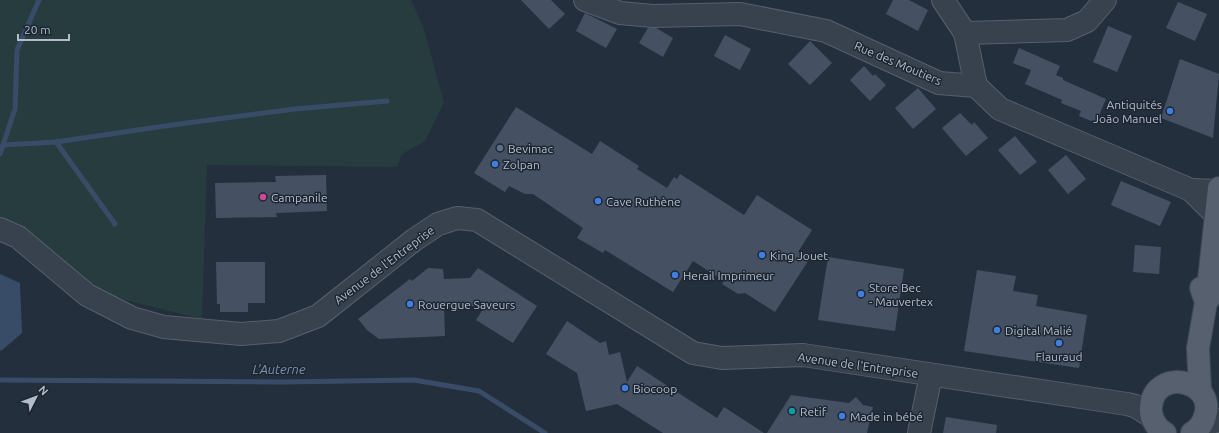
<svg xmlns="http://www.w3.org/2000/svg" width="1219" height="433" font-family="Ubuntu,sans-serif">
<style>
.green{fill:#263c3f}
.water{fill:#394c67}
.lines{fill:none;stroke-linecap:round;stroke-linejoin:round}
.stream{stroke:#394c67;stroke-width:5}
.building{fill:#455162}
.minor-casing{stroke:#565f6c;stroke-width:24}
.major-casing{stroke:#414a57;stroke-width:24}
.minor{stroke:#38414e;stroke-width:22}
.major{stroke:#56606e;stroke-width:22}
.shop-dot{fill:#3f7fe0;stroke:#1d2633;stroke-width:1.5}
.service-dot{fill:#5c6f8a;stroke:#1d2633;stroke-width:1.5}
.hotel-dot{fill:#d1479c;stroke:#1d2633;stroke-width:1.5}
.culture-dot{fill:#0f9aa8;stroke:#1d2633;stroke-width:1.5}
.labels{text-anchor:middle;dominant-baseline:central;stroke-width:3;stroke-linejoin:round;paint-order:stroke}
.street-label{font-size:12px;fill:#b4bcc9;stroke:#1d2633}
.poi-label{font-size:12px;fill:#b4bcc9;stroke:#1d2633;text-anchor:start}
.water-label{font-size:13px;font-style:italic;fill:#7c92b1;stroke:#1d2633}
</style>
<rect width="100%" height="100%" fill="#242f3e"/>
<polygon class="green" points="0,0 411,0 423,26 444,102 425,141 402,154 397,167 207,165 202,319 113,297 91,285 16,224 0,220"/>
<polygon class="water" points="0,274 20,283 22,333 1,351 0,350"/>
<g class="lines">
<g class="stream">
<polyline points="56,142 115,224"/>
<polyline points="3,145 56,142 172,125 295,109 387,101"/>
<polyline points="0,154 15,109 17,50 39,0"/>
<polyline points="0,380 281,382 414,380 479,391 545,433"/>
</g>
</g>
<g class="building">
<polygon points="521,0 551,0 565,14 549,29"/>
<polygon points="893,0 909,0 928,10 918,31 886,14"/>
<polygon points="1178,2 1207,14 1195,41 1166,28"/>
<polygon points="585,13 617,29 606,48 576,31"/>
<polygon points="1108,26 1132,36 1117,72 1093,62"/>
<polygon points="648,28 656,28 673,38 663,57 639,43"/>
<polygon points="725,35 751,49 740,70 714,56"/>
<polygon points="810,41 832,63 810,85 788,64"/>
<polygon points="1019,48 1060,66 1056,75 1063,78 1063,80 1106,99 1096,123 1079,116 1081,111 1061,103 1062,100 1025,84 1031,70 1013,63"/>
<polygon points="1180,59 1219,74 1213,138 1161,118"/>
<polygon points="864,66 873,76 875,74 886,85 870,101 850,80"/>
<polygon points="918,88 936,109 913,129 895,108"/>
<polygon points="516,107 592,154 600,141 639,166 637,169 667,188 674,177 677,179 680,174 744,215 757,195 812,230 798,252 812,255 775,312 745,293 738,294 722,284 724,281 693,261 673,292 605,250 603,253 577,238 583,228 533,194 525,194 509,186 505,192 474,173"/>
<polygon points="960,113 972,125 974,122 988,138 966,156 942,128"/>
<polygon points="1015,136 1037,162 1020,175 998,150"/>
<polygon points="1066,155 1086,179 1068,194 1048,170"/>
<polygon points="326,175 327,211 276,213 277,217 216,218 215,183 276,182 275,176"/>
<polygon points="1121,181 1171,202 1160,226 1111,205"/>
<polygon points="1135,245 1161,247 1159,274 1133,272"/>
<polygon points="828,257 904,269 895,331 818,320"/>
<polygon points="216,262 265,262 265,303 248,303 248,312 220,312 220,304 217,304"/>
<polygon points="428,268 443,269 444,279 470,278 478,268 537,306 513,343 476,320 485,306 444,307 445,336 379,339 367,330 358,319 410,279 412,281"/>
<polygon points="977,270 1016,276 1013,291 1038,295 1036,306 1087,315 1079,368 964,351"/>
<polygon points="567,321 600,343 606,341 609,355 620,352 627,382 637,366 717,418 724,407 764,433 663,433 617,404 586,411 577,373 546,354"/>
<polygon points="791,395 849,403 856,397 863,405 873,407 867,433 767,433"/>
<polygon points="946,417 997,425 996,433 943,433"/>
</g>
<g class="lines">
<defs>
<g id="minor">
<polyline points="585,0 620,13 653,16 740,14 826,31 939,83 976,86 1000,109 1191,190"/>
<polyline points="943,0 965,33 976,86"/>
<polyline points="965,33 1067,30 1087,21 1105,0"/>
<polyline points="1216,215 1191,190 1219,191"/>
<polyline points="0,229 18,237 87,295 132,318 164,327 241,334 279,331 318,316 414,240 438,224 457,218 477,220 693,353 722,358 803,355 1127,404 1135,406 1152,417"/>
<polyline points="1200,427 1219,420"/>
<polyline points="919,433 931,375"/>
</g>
<g id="major">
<polyline points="1206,302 1216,290 1209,280 1219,188"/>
<polyline points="1200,391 1198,348 1206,302 1201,288"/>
<path d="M1165,433C1156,428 1150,418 1151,407C1154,367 1216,379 1205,416C1203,424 1199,429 1192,433"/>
</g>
</defs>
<use href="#minor" class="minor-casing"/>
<use href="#major" class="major-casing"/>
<use href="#minor" class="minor"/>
<use href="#major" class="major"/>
</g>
<g class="shop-dot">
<circle cx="1170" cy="111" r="4"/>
<circle cx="495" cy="164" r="4"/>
<circle cx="598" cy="201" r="4"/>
<circle cx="762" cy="255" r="4"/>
<circle cx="675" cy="275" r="4"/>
<circle cx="861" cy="294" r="4"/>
<circle cx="410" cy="304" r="4"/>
<circle cx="997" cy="330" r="4"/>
<circle cx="1059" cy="343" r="4"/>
<circle cx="625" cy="388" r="4"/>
<circle cx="842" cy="416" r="4"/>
</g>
<circle class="service-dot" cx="500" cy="148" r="4"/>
<circle class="hotel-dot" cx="263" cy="197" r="4"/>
<circle class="culture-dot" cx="792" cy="411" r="4"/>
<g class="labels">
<g class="street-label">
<text transform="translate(898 63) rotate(23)">Rue des Moutiers</text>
<text transform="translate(384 265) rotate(-37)">Avenue de l'Entreprise</text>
<text transform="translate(858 365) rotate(8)">Avenue de l'Entreprise</text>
</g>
<g class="poi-label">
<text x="1162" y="104" text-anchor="end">Antiquités<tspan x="1162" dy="14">João Manuel</tspan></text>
<text x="508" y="148">Bevimac</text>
<text x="503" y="164">Zolpan</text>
<text x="271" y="197">Campanile</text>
<text x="606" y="201">Cave Ruthène</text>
<text x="770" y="255">King Jouet</text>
<text x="683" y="275">Herail Imprimeur</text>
<text x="869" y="287">Store Bec<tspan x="869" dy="14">- Mauvertex</tspan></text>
<text x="418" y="304">Rouergue Saveurs</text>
<text x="1005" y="330">Digital Malié</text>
<text x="1059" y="356" text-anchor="middle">Flauraud</text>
<text x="633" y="388">Biocoop</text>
<text x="800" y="411">Retif</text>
<text x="850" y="416">Made in bébé</text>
</g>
<g class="water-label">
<text x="279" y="369">L'Auterne</text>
</g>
</g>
<g transform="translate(36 397) rotate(48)" stroke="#1d2633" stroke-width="3" paint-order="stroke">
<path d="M0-3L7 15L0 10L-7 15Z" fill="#b4bcc9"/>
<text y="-6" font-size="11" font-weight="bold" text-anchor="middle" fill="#b4bcc9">N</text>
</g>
<path d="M18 34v6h51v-6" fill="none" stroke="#b4bcc9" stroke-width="2"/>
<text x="24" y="34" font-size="12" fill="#b4bcc9" stroke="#1d2633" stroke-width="3" paint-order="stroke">20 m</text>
</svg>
